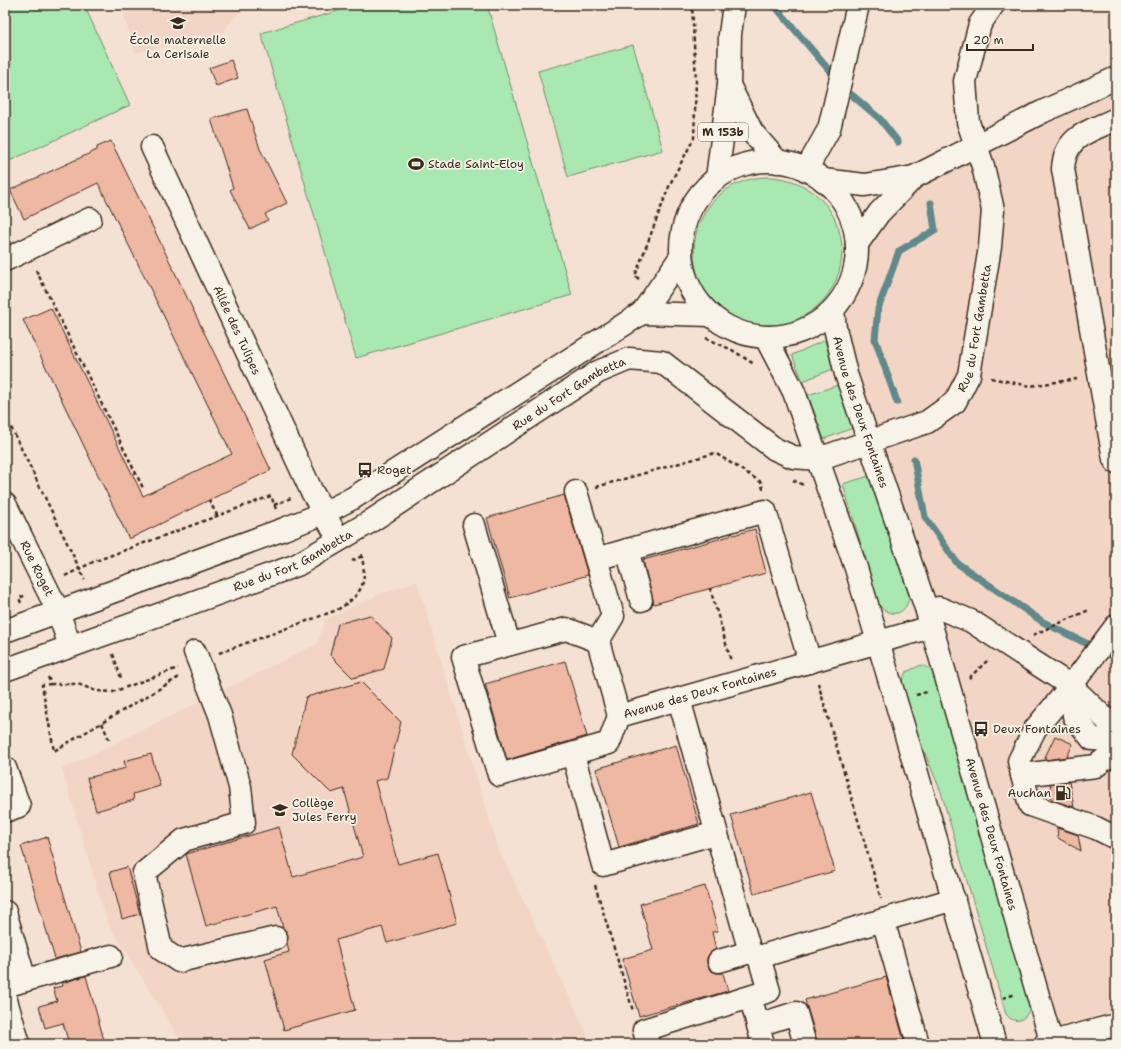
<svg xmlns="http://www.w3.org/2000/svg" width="1121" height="1049" font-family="'Shantell Sans',sans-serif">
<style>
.built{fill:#f3d5c5}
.green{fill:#a9e9b1;stroke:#728a68}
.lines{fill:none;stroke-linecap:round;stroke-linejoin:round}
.stream{stroke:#60898b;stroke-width:7}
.building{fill:#efb8a3;stroke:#3b2a1e}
.minor-casing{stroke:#3b2a1e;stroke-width:25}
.major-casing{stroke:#3b2a1e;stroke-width:25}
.path{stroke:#3b2a1e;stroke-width:2.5;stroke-dasharray:4 3;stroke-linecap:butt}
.minor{stroke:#f7f3e8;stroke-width:22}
.major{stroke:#f7f3e8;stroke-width:22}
.labels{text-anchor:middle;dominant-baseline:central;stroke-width:3.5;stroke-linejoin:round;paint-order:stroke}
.shield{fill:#f7f3e8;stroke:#73665b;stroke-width:1}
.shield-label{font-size:11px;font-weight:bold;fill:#3b2a1e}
.poi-label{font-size:12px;fill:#3b2a1e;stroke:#f7f3e8;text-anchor:start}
.street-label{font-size:12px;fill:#3b2a1e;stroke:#f7f3e8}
</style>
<rect width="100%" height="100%" fill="#f5e1d3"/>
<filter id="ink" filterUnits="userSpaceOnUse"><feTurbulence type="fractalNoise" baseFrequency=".025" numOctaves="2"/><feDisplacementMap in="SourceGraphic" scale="8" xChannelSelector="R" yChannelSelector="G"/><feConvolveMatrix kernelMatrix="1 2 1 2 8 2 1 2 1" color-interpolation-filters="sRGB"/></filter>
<g filter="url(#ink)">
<g class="built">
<polygon points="121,5 266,5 239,13 222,33 135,53"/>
<polygon points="1116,78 1116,1044 1052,1044 833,310 844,295 852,278 856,261 857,244 914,177"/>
<polygon points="417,581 499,850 592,1044 183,1044 107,922 62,769 317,644 325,620 378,595"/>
</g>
<g class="green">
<polygon points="5,5 84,5 130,105 5,163"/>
<polygon points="359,5 487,5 572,295 356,358 261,33"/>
<polygon points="633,45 663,150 568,177 538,71"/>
<circle cx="768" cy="251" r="74"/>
<polygon points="825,340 833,369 803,381 792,355"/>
<polygon points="838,385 853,428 824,439 808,395"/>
<path d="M869,476L909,595C908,614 891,620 879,605L843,484Z"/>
<path d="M921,665L929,668L934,674L1030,1007C1027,1020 1015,1026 1006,1014L941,792L919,739L904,692L902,680L906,672Z"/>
</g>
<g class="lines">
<g class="stream">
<polyline points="774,5 834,76"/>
<polyline points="852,95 880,119 898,142"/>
<polyline points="897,402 875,339 878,309 899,251 935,230 931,203"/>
<polyline points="914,459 925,517 957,563 1043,622 1116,658"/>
</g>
</g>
<g class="building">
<polygon points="231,60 238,78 216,86 209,68"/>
<polygon points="247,109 260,149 287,203 265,214 268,220 250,229 230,190 233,188 211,119"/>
<polygon points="111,141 271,470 129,539 23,320 51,308 143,496 232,454 98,183 24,219 10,190 97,150 97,147"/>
<polygon points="564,495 588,575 510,598 487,518"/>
<polygon points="755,529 766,573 654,604 643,560"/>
<polygon points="370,615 392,638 384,669 353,678 330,655 338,624"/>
<polygon points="565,661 587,736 507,760 485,684"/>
<polygon points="361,682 401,722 387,778 375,781 398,864 438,853 457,923 387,943 382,927 336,940 355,1010 284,1030 265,959 289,952 287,943 288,935 283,928 277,906 206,926 186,854 279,827 293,877 363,857 344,789 331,793 292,754 306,697"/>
<polygon points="1055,736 1073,744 1067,757 1046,760 1045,757"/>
<polygon points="676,745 699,824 619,847 596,769"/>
<polygon points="151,754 160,786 133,794 134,800 96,811 87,778 126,768 124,761"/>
<polygon points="1069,782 1074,807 1052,800 1050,784"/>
<polygon points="811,792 835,871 754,894 731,815"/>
<polygon points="1057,828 1078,835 1081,851 1058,838"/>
<polygon points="47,837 81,952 55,959 21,846"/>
<polygon points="127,867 140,914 122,919 110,872"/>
<polygon points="705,886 718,931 712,932 716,949 710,953 707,958 707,964 710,970 716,973 723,973 728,991 639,1016 622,959 653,950 640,904"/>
<polygon points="86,976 104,1040 98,1041 99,1044 69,1044 63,1023 45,1028 39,1006 57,1001 53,988 63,986 62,983"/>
<polygon points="886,977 905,1044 818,1044 805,1000"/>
</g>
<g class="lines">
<defs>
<g id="minor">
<path d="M1116,119C1089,132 1065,135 1063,169L1114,459L1116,462"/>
<path id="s1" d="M152,147L311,490L339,540"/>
<polyline points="806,170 829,129 858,5"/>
<polyline points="5,260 90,219"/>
<polyline points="642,313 710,315"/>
<polyline points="576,492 613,616 598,641"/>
<path id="s2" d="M5,504L58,611L70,646"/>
<polyline points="474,525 509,644"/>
<polyline points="627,550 641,600"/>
<polyline points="596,559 765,511 810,662"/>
<polyline points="927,611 939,608 971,621 1071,686 1116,729"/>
<polyline points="1116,626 1071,686 1035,729 1019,761 1022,775 1096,766 1116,750"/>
<polyline points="5,631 284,529 324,513 353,498 642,313 680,258"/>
<polyline points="598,641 566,629 463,657 499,775 609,743 619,716"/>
<path id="s3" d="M598,641L619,716L931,627"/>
<polyline points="195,652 220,715 240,787 244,823 184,840 144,873 161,949 179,961 276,938"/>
<path id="s4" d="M5,670L297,565L368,523L598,372L629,359L662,362L775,449L793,457L818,459L927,422L955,402L969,375L990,247L993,210L983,166L968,122L965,81L980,24L993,5"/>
<polyline points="1071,686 1074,716 1092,739 1116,740"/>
<polyline points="679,699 750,952"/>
<polyline points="573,754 603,865 716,833"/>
<polyline points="5,768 19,806 5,811"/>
<polyline points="1022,775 1030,805 1096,828 1116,838"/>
<polyline points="5,912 25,980"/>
<polyline points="883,920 918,1044"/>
<polyline points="759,957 954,899"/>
<polyline points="5,986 111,956"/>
<polyline points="5,997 19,1044"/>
<polyline points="754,1010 763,1044"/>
<polyline points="758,1025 796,1013 805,1044"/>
<polyline points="648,1044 644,1030 769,991 759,957 750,952 719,961"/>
<polyline points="1045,1044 1116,1025"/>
</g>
<g id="major">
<polyline points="729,85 752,132 778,162"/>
<circle cx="769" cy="249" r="88"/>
<polyline points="717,178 729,85 730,34 734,5"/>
<polyline points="823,180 865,185 914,177"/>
<polyline points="857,244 879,213 914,177 1042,112 1116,78"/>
<path id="s5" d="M833,310L835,328L846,374L927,611L1052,1044"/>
<polyline points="766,338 794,392 856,568 908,742 995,1044"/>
</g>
</defs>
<use href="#minor" class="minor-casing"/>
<use href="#major" class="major-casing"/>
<g class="path">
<polyline points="1015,10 1019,5"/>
<polyline points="36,270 144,490"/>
<polyline points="639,279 635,276 670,184 694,138 696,81 692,5"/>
<polyline points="706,338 732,350 754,364"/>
<polyline points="991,378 1030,386 1077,379"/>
<polyline points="5,415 85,580"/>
<polyline points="793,480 803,485"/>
<polyline points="596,487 715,453 761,482 763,489"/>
<polyline points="209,500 218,517"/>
<polyline points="274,505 291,498"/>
<polyline points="352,561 362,556"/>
<polyline points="65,576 93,562 271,496 276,509"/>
<polyline points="710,588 731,661"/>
<polyline points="21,603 19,598 26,595"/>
<polyline points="1033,635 1089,610"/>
<path d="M219,653L337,610C363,594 368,583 361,553"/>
<polyline points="113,654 121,678"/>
<polyline points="48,677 51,684 78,684 96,691 113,692 178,668"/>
<polyline points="969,678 989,659"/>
<polyline points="818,683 881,899"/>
<polyline points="51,684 42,685 54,751 181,676"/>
<polyline points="916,695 927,692"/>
<polyline points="102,723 110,742"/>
<polyline points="595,885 633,1011"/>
<polyline points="1003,998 1016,994"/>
</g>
<use href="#minor" class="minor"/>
<use href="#major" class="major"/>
</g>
</g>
<defs>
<symbol id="school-bare" viewBox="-9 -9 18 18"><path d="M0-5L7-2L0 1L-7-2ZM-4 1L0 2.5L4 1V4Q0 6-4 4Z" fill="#3b2a1e" stroke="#f7f3e8" stroke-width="2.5" paint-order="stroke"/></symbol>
<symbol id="stadium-bare" viewBox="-9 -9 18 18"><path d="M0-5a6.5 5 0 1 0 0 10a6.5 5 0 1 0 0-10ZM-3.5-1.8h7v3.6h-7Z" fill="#3b2a1e" stroke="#f7f3e8" stroke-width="2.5" paint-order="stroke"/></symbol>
<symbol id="bus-bare" viewBox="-9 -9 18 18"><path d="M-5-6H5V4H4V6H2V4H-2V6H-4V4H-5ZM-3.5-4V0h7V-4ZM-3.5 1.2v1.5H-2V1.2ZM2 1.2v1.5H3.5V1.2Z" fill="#3b2a1e" stroke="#f7f3e8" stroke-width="2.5" paint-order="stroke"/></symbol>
<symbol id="fuel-bare" viewBox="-9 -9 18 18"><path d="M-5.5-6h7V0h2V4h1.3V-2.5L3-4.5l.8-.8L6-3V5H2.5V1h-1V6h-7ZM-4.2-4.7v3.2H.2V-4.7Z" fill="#3b2a1e" stroke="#f7f3e8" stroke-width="2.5" paint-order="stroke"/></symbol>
</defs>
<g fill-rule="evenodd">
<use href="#school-bare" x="167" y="12" width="22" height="22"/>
<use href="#stadium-bare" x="405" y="153" width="22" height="22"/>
<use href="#bus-bare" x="354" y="459" width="22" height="22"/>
<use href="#bus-bare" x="970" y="718" width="22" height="22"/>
<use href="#fuel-bare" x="1052" y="782" width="22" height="22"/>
<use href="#school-bare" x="269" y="799" width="22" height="22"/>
</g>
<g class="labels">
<rect class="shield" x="698" y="123" width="50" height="18" rx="3"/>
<g class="shield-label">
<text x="723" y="132">M 153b</text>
</g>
<g class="poi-label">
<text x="178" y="40" text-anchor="middle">École maternelle<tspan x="178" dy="14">La Cerisaie</tspan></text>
<text x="428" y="164">Stade Saint-Eloy</text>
<text x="377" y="470">Roget</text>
<text x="993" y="729">Deux Fontaines</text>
<text x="1051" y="793" text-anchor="end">Auchan</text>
<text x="292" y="803">Collège<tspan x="292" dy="14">Jules Ferry</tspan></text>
</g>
<g class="street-label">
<text stroke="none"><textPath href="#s4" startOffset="1149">Rue du Fort Gambetta</textPath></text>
<text stroke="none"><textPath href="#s1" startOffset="202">Allée des Tulipes</textPath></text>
<text stroke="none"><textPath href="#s4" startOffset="632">Rue du Fort Gambetta</textPath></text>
<text stroke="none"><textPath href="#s5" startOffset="106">Avenue des Deux Fontaines</textPath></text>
<text stroke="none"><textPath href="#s4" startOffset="308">Rue du Fort Gambetta</textPath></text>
<text stroke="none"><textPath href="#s2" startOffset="72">Rue Roget</textPath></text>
<text stroke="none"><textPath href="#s3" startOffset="162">Avenue des Deux Fontaines</textPath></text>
<text stroke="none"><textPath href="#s5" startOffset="548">Avenue des Deux Fontaines</textPath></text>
</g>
</g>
<rect width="1121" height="1049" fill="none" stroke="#f7f3e8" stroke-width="20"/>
<rect x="10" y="10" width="1101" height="1029" fill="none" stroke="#3b2a1e" stroke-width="1.5" filter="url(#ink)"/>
<path d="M967 44v6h66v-6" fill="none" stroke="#3b2a1e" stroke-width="2"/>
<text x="973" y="44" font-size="12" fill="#3b2a1e" stroke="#f7f3e8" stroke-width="3" paint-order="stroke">20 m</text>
</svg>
